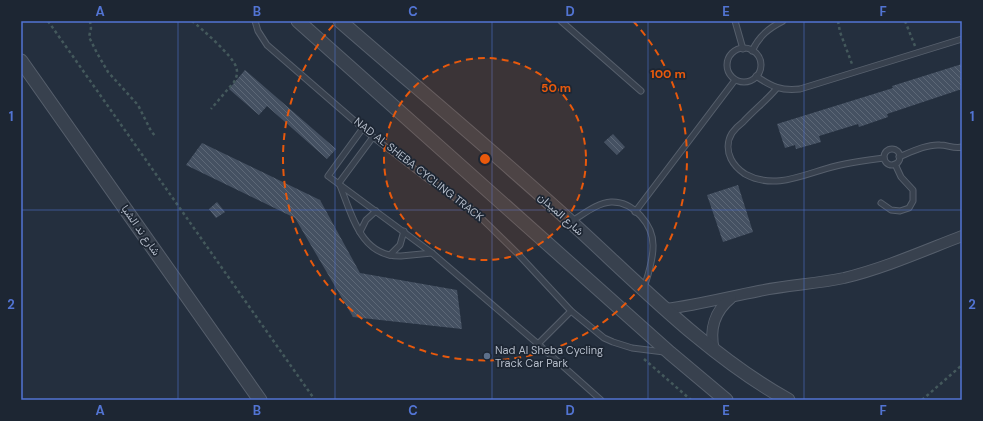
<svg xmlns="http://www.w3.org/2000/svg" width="983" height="421" font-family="'DM Sans',Vazirmatn,sans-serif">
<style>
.building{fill:url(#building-back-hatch)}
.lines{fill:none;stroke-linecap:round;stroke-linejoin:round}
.service-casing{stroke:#565f6c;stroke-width:7}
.minor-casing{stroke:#565f6c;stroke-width:12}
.tertiary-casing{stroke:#565f6c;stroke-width:15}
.path{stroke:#44595c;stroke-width:2.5;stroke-dasharray:3 3;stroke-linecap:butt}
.service{stroke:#38414e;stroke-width:5}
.minor{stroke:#38414e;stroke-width:10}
.tertiary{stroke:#38414e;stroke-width:13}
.grid{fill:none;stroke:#5274d3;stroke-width:1;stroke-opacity:0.55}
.ring{fill:none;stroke:#e8590c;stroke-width:2;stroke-dasharray:7 5}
.service-dot{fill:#5c6f8a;stroke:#1d2633;stroke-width:1.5}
.labels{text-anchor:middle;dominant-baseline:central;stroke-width:3.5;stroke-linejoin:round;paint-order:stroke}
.street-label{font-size:11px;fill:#b4bcc9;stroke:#1d2633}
.poi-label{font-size:11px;fill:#b4bcc9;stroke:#1d2633;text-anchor:start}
.centre{fill:#e8590c;stroke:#1d2633;stroke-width:2}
.ring-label{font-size:12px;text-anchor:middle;font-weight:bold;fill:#e8590c;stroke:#1d2633;stroke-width:3.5;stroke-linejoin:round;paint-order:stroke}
.neatline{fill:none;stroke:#5274d3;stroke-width:1.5}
.grid-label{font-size:13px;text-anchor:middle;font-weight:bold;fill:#5274d3}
</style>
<defs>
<pattern id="building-back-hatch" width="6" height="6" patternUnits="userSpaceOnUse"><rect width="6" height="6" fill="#455162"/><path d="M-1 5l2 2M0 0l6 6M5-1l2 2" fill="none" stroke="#5d6877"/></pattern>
</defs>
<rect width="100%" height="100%" fill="#242f3e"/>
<g class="building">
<polygon points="962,64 962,89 887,114 888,117 859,127 858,124 819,136 821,142 796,149 795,145 785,148 777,124 893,88 892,86"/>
<polygon points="245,70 336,149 327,159 267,106 259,115 229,89"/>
<polygon points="613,134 625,147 617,155 604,142"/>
<polygon points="202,143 320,200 360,273 457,290 462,329 353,317 295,218 186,165"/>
<polygon points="738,185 753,232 723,242 707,195"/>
<polygon points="217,202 225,212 216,218 209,209"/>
</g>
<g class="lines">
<defs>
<g id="service">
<polyline points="255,21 258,31 267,45 373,137 425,177 474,211 519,255 571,311 604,338 613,342 632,348 664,352"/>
<polyline points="561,21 641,91"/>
<polyline points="735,21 743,49"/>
<circle cx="744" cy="65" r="17"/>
<path d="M752,51C759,36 769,28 783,21"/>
<path d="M756,76C772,87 781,91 800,89L962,39"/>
<path d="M777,88C767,100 754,110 743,122C739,125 735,129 732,133C727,141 727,151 731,159C734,165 739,170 745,174C776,191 806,173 836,166C852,162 868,160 884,158"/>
<polyline points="363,128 328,176 432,253 538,344 601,400"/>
<path d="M373,137L339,183C352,214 360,257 401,256C411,255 422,254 432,253"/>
<circle cx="892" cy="157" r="8"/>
<path d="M899,157C911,152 927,144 940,145C948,145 954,149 962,147"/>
<polyline points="881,203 891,210 900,211 909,208 913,201 913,190 901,177 895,164"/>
<polyline points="635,212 735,80"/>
<path d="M572,221C584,214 597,203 611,202C633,201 654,225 653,247C653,261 648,275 644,288"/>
<polyline points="360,232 366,220 376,211"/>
<polyline points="390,255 400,245 404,231"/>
<polyline points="538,344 571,311"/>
</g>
<g id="minor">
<path d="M666,309C698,305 728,297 759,291C787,285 816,284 844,278C885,268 923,251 962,236"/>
<path d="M714,350C709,329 715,311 731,298"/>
</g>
<g id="tertiary">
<polyline points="298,21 670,353 726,400"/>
<path d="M340,21C417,88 496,154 572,223C639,284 708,356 788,400"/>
<polyline points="21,61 260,400"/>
</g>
</defs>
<use href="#service" class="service-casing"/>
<use href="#minor" class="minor-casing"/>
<use href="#tertiary" class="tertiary-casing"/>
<g class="path">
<polyline points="48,21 315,400"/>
<polyline points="90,21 91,28 89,37 97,53 108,72 138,105 151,131 156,137"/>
<path d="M192,21C202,29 233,56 236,67C238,72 237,77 234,82L211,109"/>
<polyline points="838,21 840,32 852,64"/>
<polyline points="905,21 915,46"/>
<polyline points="644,359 691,400"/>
<polyline points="922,400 962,365"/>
</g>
<use href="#service" class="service"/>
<use href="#minor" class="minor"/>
<use href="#tertiary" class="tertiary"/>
</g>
<path class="grid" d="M178,21V400M335,21V400M492,21V400M648,21V400M804,21V400M21,210H962"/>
<circle cx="485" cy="159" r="101" fill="#e8590c" fill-opacity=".12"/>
<g class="ring">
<circle cx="485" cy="159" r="101"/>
<path d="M633 21A202 202 0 1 1 337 21"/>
</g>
<circle class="service-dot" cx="487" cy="356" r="4"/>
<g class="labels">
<g class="street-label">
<text transform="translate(419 169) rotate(38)">NAD AL SHEBA CYCLING TRACK</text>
<text transform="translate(561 214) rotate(42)">شارع الميدان</text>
<text transform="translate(141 230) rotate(55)">شارع ند الشبا</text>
</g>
<g class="poi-label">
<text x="495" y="350">Nad Al Sheba Cycling<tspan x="495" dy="13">Track Car Park</tspan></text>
</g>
</g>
<circle cx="485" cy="159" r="6" class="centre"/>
<g class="ring-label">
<text x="668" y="78">100 m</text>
<text x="556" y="92">50 m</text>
</g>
<rect width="983" height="421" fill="none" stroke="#1d2633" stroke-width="44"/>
<rect x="22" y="22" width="939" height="377" class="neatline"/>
<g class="grid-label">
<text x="100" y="16">A</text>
<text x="257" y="16">B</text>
<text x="413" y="16">C</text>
<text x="570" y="16">D</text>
<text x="726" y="16">E</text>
<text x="883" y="16">F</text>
<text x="11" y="121">1</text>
<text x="972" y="121">1</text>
<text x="11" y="309">2</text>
<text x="972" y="309">2</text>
<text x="100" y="415">A</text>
<text x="257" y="415">B</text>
<text x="413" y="415">C</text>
<text x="570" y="415">D</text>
<text x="726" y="415">E</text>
<text x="883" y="415">F</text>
</g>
</svg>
